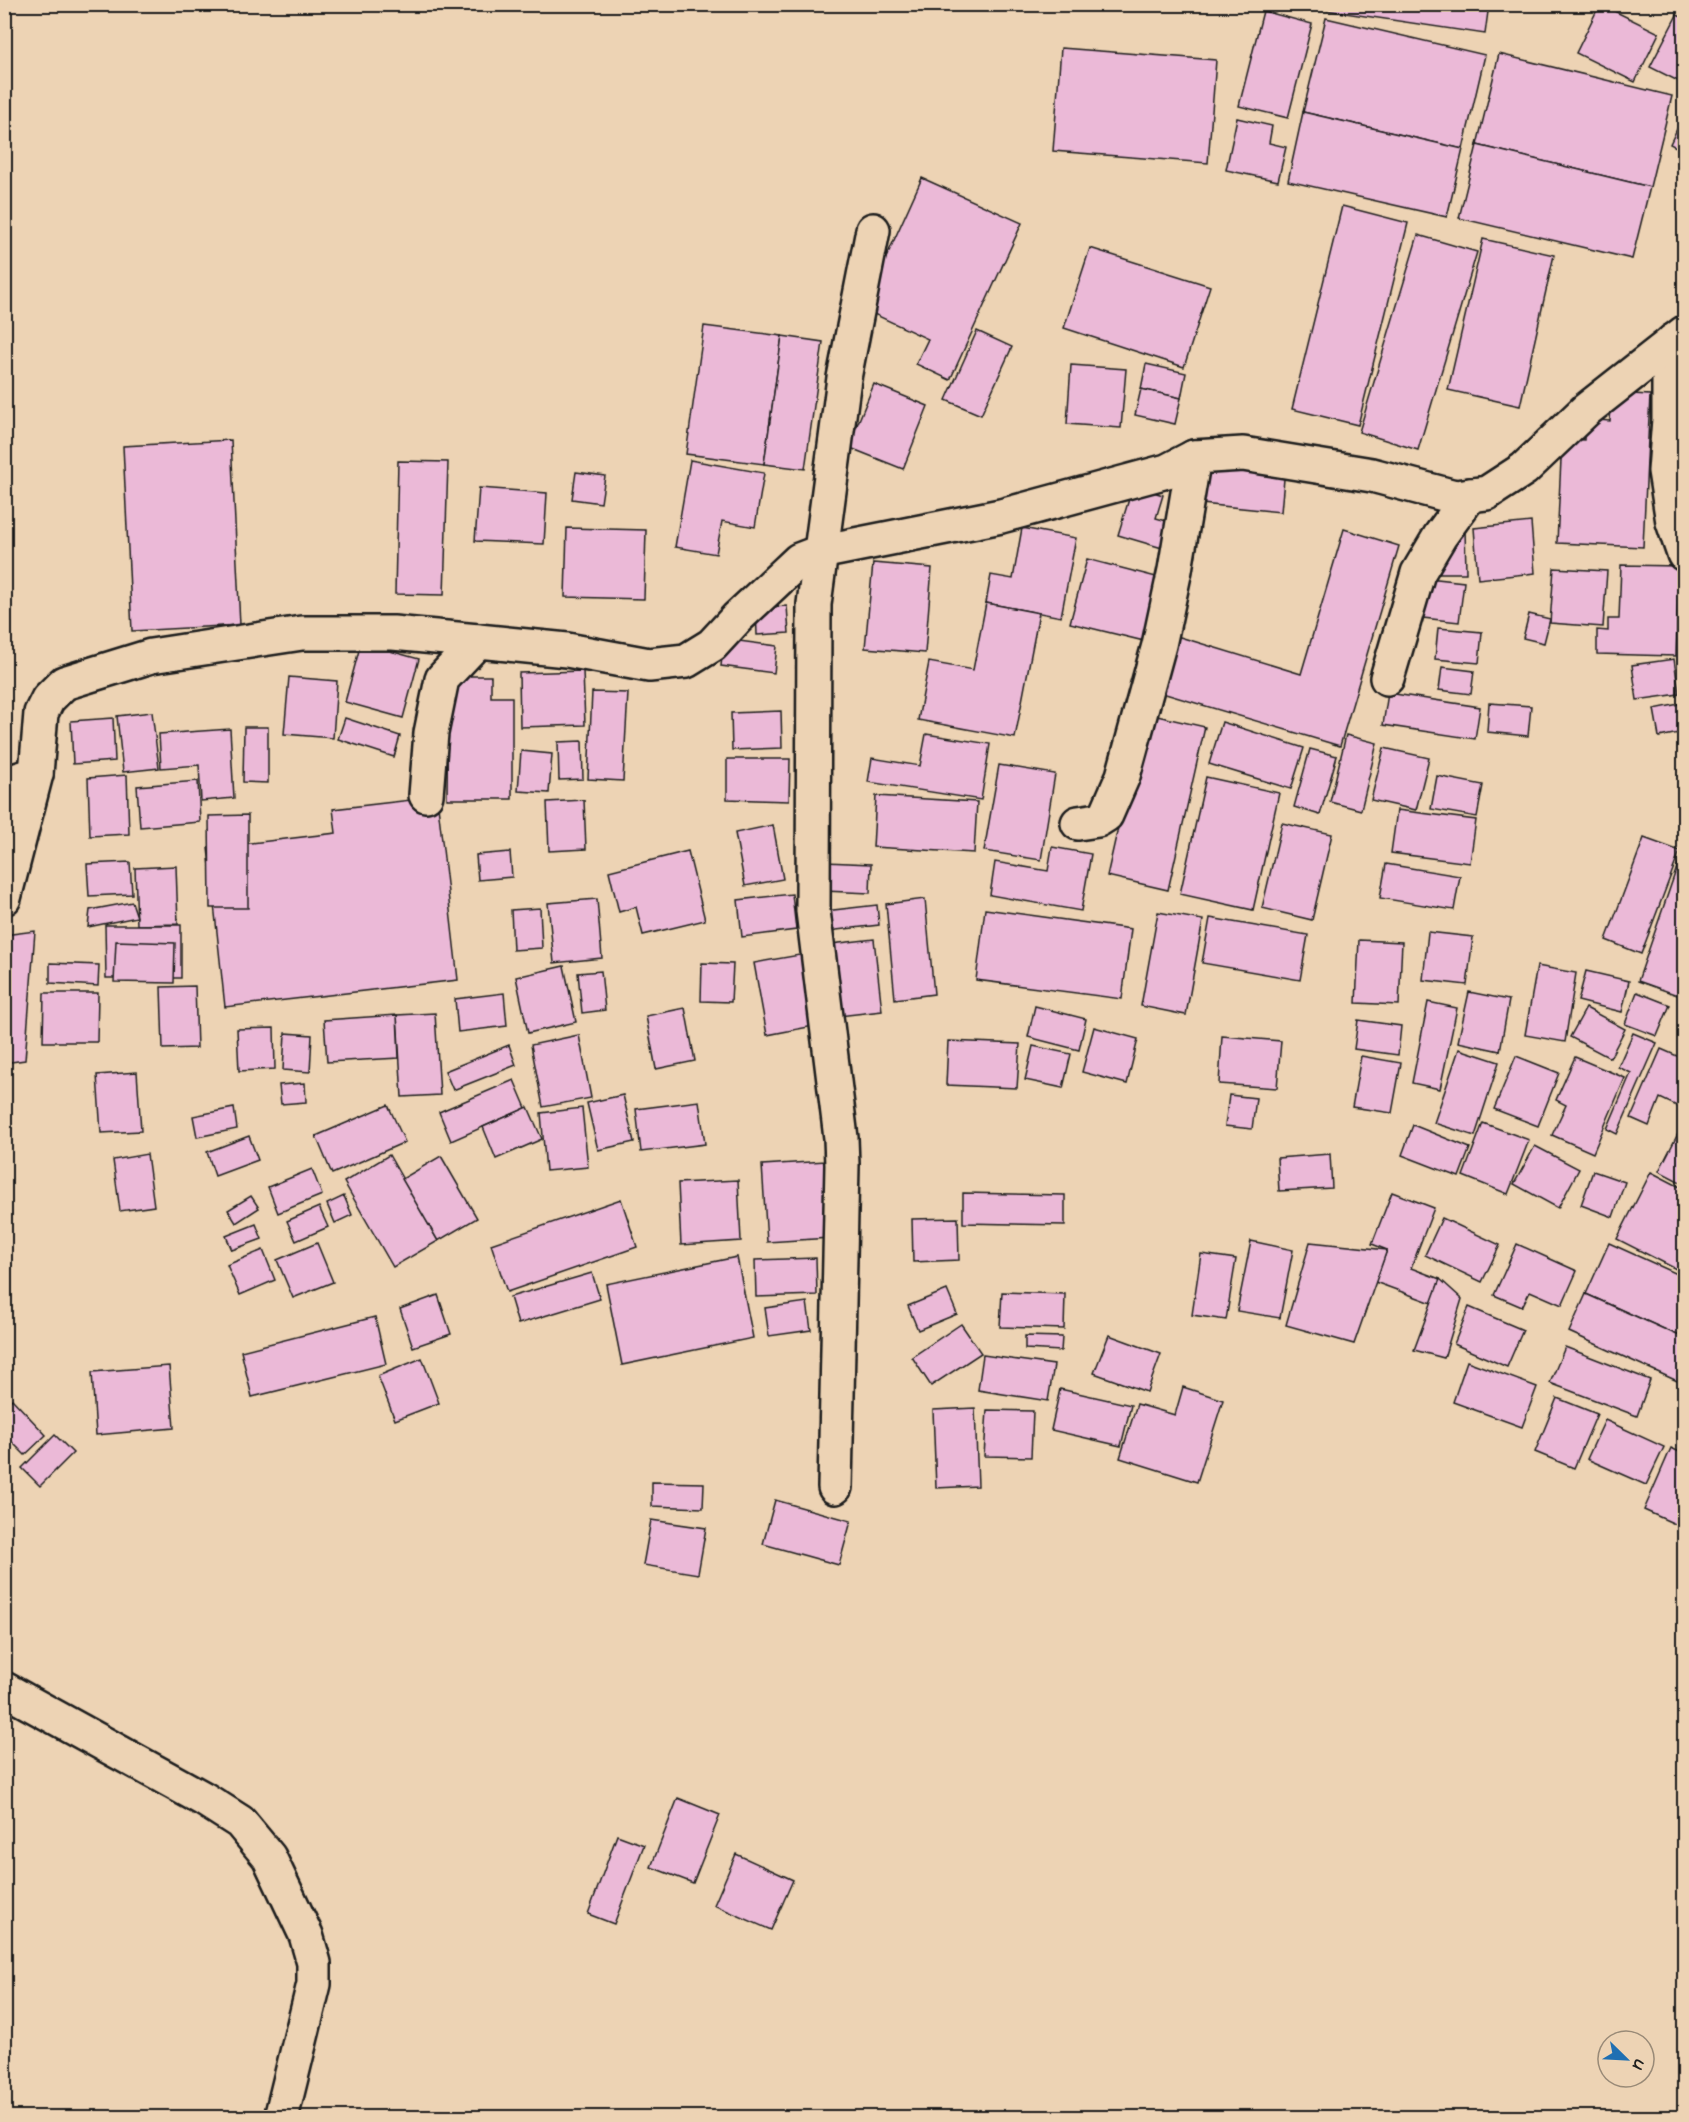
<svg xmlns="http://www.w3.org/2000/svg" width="1689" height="2122" font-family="'Architects Daughter',sans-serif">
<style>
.building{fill:#ebb9d7;stroke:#1c1c1c;stroke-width:1.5}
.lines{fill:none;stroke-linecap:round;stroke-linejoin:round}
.minor-casing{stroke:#1c1c1c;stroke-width:38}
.minor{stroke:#edd3b4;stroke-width:33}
</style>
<rect width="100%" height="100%" fill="#edd3b4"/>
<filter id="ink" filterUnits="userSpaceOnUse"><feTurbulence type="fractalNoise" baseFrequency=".0167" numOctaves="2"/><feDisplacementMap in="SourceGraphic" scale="12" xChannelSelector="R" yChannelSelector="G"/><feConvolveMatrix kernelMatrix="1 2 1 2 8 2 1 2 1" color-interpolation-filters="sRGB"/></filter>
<g filter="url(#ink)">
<g class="building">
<polygon points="1285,4 1489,4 1485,34"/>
<polygon points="1600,4 1659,33 1635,82 1576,53"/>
<polygon points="1263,11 1312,24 1288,118 1239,106"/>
<polygon points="1677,15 1684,18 1684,84 1650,67"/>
<polygon points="1326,18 1485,55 1463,149 1303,112"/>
<polygon points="1061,48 1216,60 1208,163 1053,151"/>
<polygon points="1499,54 1672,96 1650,187 1477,145"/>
<polygon points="1303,112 1463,149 1447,217 1288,181"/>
<polygon points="1684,114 1684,151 1670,144"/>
<polygon points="1237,118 1272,126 1269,143 1286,147 1278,181 1226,170"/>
<polygon points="1477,145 1650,187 1632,259 1459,218"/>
<polygon points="922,178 1022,223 950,380 916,364 928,339 863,309"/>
<polygon points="1342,206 1408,223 1358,425 1292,409"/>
<polygon points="1418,235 1477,252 1418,450 1359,432"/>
<polygon points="1483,239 1554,255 1520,406 1448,390"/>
<polygon points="1090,248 1210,286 1184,367 1064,328"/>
<polygon points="704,326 782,336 764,464 686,454"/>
<polygon points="977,331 1012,347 981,415 946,400"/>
<polygon points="782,336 823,342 805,469 764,464"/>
<polygon points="1146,364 1186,373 1181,398 1141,389"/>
<polygon points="1071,365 1126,369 1121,428 1067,424"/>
<polygon points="874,384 928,406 903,469 848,447"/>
<polygon points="1141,389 1181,398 1175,424 1135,415"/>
<polygon points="1612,393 1650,395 1643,547 1557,543 1562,439 1584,440 1585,419 1610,421"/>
<polygon points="231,440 240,625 132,631 123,446"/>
<polygon points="690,460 764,473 755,527 722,521 716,554 675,547"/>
<polygon points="1207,460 1285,468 1281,512 1202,504"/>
<polygon points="398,461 448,462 444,595 395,594"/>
<polygon points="576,472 605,476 601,503 572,499"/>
<polygon points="1133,486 1163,495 1156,518 1177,524 1169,550 1118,535"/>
<polygon points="479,488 547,493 544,544 475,541"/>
<polygon points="1531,522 1535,573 1478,579 1474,528"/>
<polygon points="567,528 646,530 644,599 565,597"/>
<polygon points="1022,528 1076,538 1061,617 986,603 991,575 1013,579"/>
<polygon points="1465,528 1466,573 1438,573 1438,545"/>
<polygon points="1344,529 1399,546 1340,746 1152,690 1170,634 1301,674"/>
<polygon points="1087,559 1160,578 1144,641 1070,623"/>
<polygon points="873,563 932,568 925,653 865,648"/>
<polygon points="1621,565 1679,566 1676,656 1597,654 1597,630 1608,631 1608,619 1619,619"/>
<polygon points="1554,568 1607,571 1603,627 1550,623"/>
<polygon points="1428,578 1464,582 1459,622 1423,618"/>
<polygon points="986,603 1039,613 1015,738 918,720 929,662 973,670"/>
<polygon points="787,606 789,633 757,635 756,608"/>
<polygon points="1529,614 1550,619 1544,643 1523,638"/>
<polygon points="1438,628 1482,632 1479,663 1435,659"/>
<polygon points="724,639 777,646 774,673 721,666"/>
<polygon points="361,643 419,659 403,718 345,702"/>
<polygon points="1674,659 1679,694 1637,700 1632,665"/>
<polygon points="1442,667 1474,671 1471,694 1439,690"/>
<polygon points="583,671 585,725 520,727 519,673"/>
<polygon points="448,676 491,676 491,697 512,697 512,799 447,799"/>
<polygon points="289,677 337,681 333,738 284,734"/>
<polygon points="592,692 628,693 623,781 588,779"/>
<polygon points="1388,693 1480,707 1475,739 1383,725"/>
<polygon points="1489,703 1531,706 1528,736 1487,732"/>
<polygon points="1684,703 1684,732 1659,737 1654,709"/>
<polygon points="781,711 782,748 732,750 731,713"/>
<polygon points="152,712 159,768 123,772 117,716"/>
<polygon points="1144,713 1205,727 1168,890 1107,876"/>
<polygon points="113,718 115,761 73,764 71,721"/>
<polygon points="345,718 400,736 394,757 338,739"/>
<polygon points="1222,722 1304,748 1291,789 1209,764"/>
<polygon points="244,727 268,727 268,783 243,782"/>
<polygon points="230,729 234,798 201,801 199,765 161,768 159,734"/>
<polygon points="926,734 990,744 981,800 868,782 872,758 920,766"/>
<polygon points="1346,735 1377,743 1361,810 1330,802"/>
<polygon points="582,741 583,779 559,780 558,742"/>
<polygon points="1384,748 1429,758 1416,810 1371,800"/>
<polygon points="1310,749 1337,756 1320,815 1294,807"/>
<polygon points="521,751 552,754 549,793 518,791"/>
<polygon points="727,759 790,759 789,801 727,799"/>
<polygon points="999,765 1055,774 1041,860 984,851"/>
<polygon points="127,775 129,834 90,836 88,778"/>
<polygon points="1437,776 1483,785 1477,817 1431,809"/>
<polygon points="1206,777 1279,793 1253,910 1180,894"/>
<polygon points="198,781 200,822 140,827 137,786"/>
<polygon points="876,796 977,802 974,853 873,847"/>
<polygon points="437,797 458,980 225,1007 208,848 336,833 333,809"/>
<polygon points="584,800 586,849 549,851 547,802"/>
<polygon points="1397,810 1476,820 1470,863 1391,853"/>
<polygon points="248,815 248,908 210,908 209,816"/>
<polygon points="1282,823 1332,834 1312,920 1262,908"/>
<polygon points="773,825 783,879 745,886 735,833"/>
<polygon points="1644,838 1680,851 1641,954 1606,940"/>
<polygon points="1052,847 1091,854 1081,911 990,895 995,862 1048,871"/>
<polygon points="1684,847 1684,993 1683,997 1638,981"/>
<polygon points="688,851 705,920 643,935 636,907 619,912 609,871"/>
<polygon points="510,852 512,877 478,880 476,855"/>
<polygon points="130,862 132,894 89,896 87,864"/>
<polygon points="825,862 871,864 870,893 824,891"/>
<polygon points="1386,864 1460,876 1454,910 1380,898"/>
<polygon points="176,866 178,924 137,925 135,868"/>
<polygon points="792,894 796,930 742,937 738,900"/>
<polygon points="597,899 602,958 554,963 548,903"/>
<polygon points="925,899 934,994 895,999 886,904"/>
<polygon points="132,902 137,917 88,927 90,910"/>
<polygon points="877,905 879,925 828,931 825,911"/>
<polygon points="540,908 542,948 513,950 511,910"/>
<polygon points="985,909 1131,929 1122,999 976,980"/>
<polygon points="1158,912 1203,920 1186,1015 1141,1006"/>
<polygon points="1210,918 1308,935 1300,980 1202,963"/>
<polygon points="105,925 181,925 181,978 106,978"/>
<polygon points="35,931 25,1060 4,1063 4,935"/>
<polygon points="1428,932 1473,937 1467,985 1423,980"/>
<polygon points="874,939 882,1011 839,1016 831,944"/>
<polygon points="1359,940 1402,942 1399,1005 1356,1003"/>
<polygon points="116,941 175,943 174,983 114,982"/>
<polygon points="805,954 819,1025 767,1035 754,963"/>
<polygon points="50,963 99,965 98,986 50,983"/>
<polygon points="702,963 733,964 731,1002 701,1001"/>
<polygon points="564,966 576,1022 528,1033 516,977"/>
<polygon points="1537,966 1576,973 1565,1042 1525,1035"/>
<polygon points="601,971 605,1010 582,1013 578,973"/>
<polygon points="1586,971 1629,981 1622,1012 1578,1001"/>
<polygon points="195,986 197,1048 163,1049 161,987"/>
<polygon points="1469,992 1509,1000 1500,1051 1458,1042"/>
<polygon points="1637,992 1670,1005 1657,1036 1625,1024"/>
<polygon points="44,993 98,993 97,1042 43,1042"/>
<polygon points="504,993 507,1026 458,1032 455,999"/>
<polygon points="1428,1002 1457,1008 1440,1089 1412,1083"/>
<polygon points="1035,1006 1086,1019 1079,1050 1028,1037"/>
<polygon points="685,1008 695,1061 656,1069 646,1016"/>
<polygon points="1586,1008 1625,1029 1610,1058 1570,1037"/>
<polygon points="435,1013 440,1095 402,1097 397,1015"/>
<polygon points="397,1015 399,1058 327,1062 324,1020"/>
<polygon points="1358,1020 1401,1026 1398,1055 1354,1049"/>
<polygon points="1094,1027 1138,1039 1127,1084 1082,1072"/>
<polygon points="274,1028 275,1069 239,1071 237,1029"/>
<polygon points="285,1033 312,1035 310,1072 283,1070"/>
<polygon points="1633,1033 1657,1043 1617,1134 1607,1129 1631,1073 1618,1067"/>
<polygon points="579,1035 591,1098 543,1107 531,1045"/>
<polygon points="1222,1036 1281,1041 1277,1088 1219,1084"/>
<polygon points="948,1041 1020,1044 1017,1088 946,1085"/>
<polygon points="509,1045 516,1065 453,1090 445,1071"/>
<polygon points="1033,1046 1071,1054 1063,1088 1025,1080"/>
<polygon points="1459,1049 1499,1062 1475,1136 1434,1123"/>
<polygon points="1661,1049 1684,1059 1684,1099 1681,1108 1660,1098 1649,1126 1631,1118"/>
<polygon points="1361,1056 1401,1063 1392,1113 1352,1107"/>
<polygon points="1516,1056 1559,1073 1538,1126 1494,1109"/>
<polygon points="1575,1057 1625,1078 1593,1153 1552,1135 1566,1105 1556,1100"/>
<polygon points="137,1072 141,1131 101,1133 97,1075"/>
<polygon points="514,1080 526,1108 451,1141 439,1112"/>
<polygon points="305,1083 306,1102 281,1104 279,1085"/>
<polygon points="623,1095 634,1142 598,1150 587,1103"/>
<polygon points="1229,1095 1256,1098 1252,1129 1225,1126"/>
<polygon points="699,1101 705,1144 641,1152 636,1109"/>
<polygon points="388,1105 405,1142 332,1174 316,1136"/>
<polygon points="528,1107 542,1139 496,1159 483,1127"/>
<polygon points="234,1108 237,1129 197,1137 193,1116"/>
<polygon points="582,1108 588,1167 546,1171 541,1113"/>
<polygon points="1483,1123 1529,1140 1508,1194 1463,1176"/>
<polygon points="1413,1125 1470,1148 1459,1177 1402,1155"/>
<polygon points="1682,1126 1684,1128 1684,1184 1659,1171"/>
<polygon points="249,1136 258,1160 215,1176 207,1152"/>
<polygon points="1535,1146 1579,1169 1558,1208 1514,1184"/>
<polygon points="147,1154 154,1206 120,1211 113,1160"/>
<polygon points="1330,1154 1332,1188 1279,1191 1277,1158"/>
<polygon points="389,1155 438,1241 393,1267 344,1182"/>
<polygon points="441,1156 477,1218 438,1241 402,1179"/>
<polygon points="826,1161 830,1238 767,1242 762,1165"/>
<polygon points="312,1169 322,1195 278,1213 268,1187"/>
<polygon points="1593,1171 1625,1182 1613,1217 1581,1205"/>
<polygon points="1651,1172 1684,1189 1684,1273 1617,1239"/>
<polygon points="738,1180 741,1241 681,1245 678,1183"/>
<polygon points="1392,1192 1434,1208 1411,1268 1440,1279 1432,1303 1375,1282 1387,1250 1372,1244"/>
<polygon points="963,1193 1065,1195 1065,1225 963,1223"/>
<polygon points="251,1196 259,1208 236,1223 228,1210"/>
<polygon points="344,1196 352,1215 335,1223 327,1204"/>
<polygon points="621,1199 637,1247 507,1292 491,1244"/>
<polygon points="319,1207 328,1227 296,1241 287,1221"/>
<polygon points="958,1218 959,1260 913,1262 912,1219"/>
<polygon points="1442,1218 1500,1245 1482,1282 1425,1255"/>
<polygon points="256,1224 262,1239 232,1250 226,1236"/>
<polygon points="1251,1241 1293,1250 1280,1318 1237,1311"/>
<polygon points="1310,1242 1387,1250 1354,1344 1286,1325"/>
<polygon points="317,1243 333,1282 293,1298 277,1260"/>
<polygon points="1609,1243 1684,1277 1684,1338 1586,1294"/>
<polygon points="1517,1244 1577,1271 1562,1305 1530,1291 1522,1307 1494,1295"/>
<polygon points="263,1250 275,1280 240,1295 227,1265"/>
<polygon points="1201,1254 1236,1259 1226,1320 1192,1315"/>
<polygon points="737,1257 753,1338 622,1365 606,1284"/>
<polygon points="816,1258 817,1295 756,1297 755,1260"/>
<polygon points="592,1273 600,1299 518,1324 510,1297"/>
<polygon points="1440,1279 1462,1299 1444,1358 1414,1350"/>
<polygon points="947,1290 957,1314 918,1330 908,1306"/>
<polygon points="1002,1292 1065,1294 1064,1329 1000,1327"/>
<polygon points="1586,1294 1684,1338 1684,1384 1569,1332"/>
<polygon points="438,1295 451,1334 413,1347 400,1309"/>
<polygon points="807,1302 811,1330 769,1336 765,1308"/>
<polygon points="1469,1307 1523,1330 1507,1367 1454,1344"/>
<polygon points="375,1317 386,1364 252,1397 241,1351"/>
<polygon points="961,1324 981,1353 931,1386 912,1357"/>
<polygon points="1109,1335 1161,1354 1147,1392 1094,1373"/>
<polygon points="1025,1336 1062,1337 1061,1351 1025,1349"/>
<polygon points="1565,1347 1650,1380 1637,1416 1550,1383"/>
<polygon points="983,1355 1054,1365 1048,1401 978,1390"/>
<polygon points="422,1358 439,1403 395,1420 378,1376"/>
<polygon points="1467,1361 1537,1387 1522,1427 1453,1402"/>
<polygon points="169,1366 174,1428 96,1435 92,1372"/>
<polygon points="1183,1387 1223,1400 1197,1482 1120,1458 1137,1404 1175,1415"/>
<polygon points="1060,1389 1131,1405 1121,1446 1051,1430"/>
<polygon points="1557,1398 1597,1414 1574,1468 1535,1452"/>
<polygon points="12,1399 46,1435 25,1455 4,1434 4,1406"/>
<polygon points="975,1408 978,1486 936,1488 933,1410"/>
<polygon points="987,1410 1033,1411 1031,1457 984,1456"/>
<polygon points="1605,1420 1664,1447 1646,1485 1587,1459"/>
<polygon points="55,1435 73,1453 40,1486 22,1468"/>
<polygon points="1671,1448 1684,1454 1684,1528 1644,1510"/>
<polygon points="652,1482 704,1483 703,1508 652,1506"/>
<polygon points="775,1500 851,1521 839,1565 763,1544"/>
<polygon points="651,1520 706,1528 698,1574 643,1565"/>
<polygon points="678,1798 720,1815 693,1883 651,1867"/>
<polygon points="617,1835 644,1845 614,1924 588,1914"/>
<polygon points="736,1854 793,1880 771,1930 714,1905"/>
</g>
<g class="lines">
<defs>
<g id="minor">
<polyline points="1673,341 1669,374 1669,419 1665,471 1673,522 1684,554"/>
<polyline points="1387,678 1418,573 1440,536 1470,495"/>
<polyline points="4,784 36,774"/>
<polyline points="426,795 431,733 442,679 478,641"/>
<polyline points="1078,823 1098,820 1106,815 1123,776 1159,645 1175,570 1194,457"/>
<polyline points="4,898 36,774 41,713 48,699 64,683 151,656 302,633 393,633 478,641 567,650 649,665 686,661 712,645 737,618 799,560 820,552 1001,516 1167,471 1194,457 1243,454 1372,475 1455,497 1487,493 1524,469 1586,410 1684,333"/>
<polyline points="835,1487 842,1165 841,1138 813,911 814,604 844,378 873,230"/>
<polyline points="4,1689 204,1799 240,1822 269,1857 306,1935 314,1963 314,1984 281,2118"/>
</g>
</defs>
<use href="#minor" class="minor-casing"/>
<use href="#minor" class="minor"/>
</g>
</g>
<rect width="1689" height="2122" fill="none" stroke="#edd3b4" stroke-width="24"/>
<rect x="12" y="12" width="1665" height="2098" fill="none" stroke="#1c1c1c" stroke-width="2" filter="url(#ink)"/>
<g transform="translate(1626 2059) rotate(114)"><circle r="28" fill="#edd3b4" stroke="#998a77" stroke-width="1.5"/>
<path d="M0-4.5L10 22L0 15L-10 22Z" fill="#1f6fb2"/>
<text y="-9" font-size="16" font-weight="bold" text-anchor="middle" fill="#1c1c1c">U</text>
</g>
</svg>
